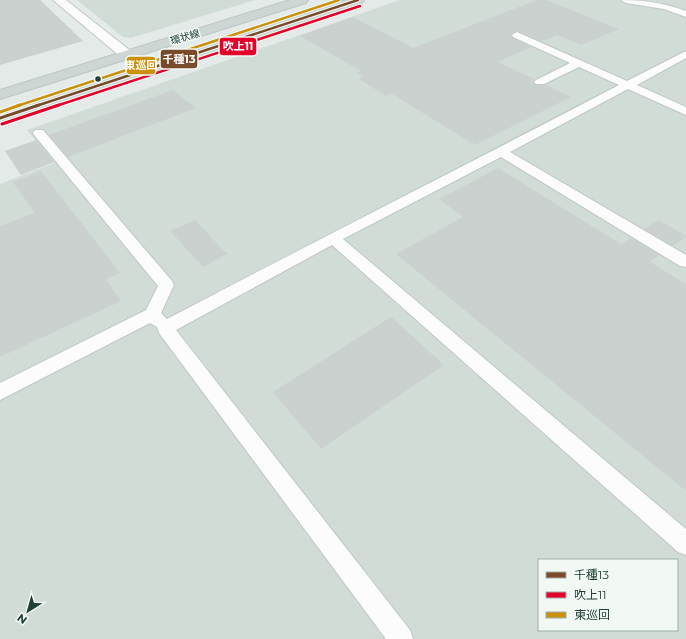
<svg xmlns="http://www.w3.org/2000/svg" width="686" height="639" font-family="Montserrat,'Noto Sans JP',sans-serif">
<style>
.built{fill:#d1dcd7;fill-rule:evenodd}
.building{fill:#cbd1ce}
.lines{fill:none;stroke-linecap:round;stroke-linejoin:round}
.service-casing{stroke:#c1c7c4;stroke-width:2}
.minor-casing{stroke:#c1c7c4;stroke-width:2}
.primary-casing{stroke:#bcc6c2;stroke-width:2}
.service{fill:#fbfcfb;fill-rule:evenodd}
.minor{fill:#fbfcfb;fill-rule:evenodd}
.primary{fill:#cdd6d3;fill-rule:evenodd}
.bus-1-far1-casing{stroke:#f2f9f5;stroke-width:4.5}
.bus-1-casing{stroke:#f2f9f5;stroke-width:5.5}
.bus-2-far1-casing{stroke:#f2f9f5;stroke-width:4.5}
.bus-2-casing{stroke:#f2f9f5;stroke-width:5.5}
.bus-3-far1-casing{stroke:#f2f9f5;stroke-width:4.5}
.bus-3-casing{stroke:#f2f9f5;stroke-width:5.5}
.bus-1-far1{stroke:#7a4b2a;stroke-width:2.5}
.bus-1{stroke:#7a4b2a;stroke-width:3}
.bus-2-far1{stroke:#e4002b;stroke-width:2.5}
.bus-2{stroke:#e4002b;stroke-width:3}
.bus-3-far1{stroke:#cc910b;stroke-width:2.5}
.bus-3{stroke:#cc910b;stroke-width:3}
.bus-dot{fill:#203f35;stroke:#f2f9f5;stroke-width:1.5}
.labels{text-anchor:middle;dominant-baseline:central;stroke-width:3;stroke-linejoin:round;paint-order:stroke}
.far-street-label{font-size:10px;fill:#203f35;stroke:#f2f9f5}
.line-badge{stroke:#f2f9f5;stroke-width:1.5}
.badge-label{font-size:11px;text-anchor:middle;font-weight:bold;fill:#fff}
</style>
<rect width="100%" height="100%" fill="#e4eae7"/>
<g class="built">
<polygon points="77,0 255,0 131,38 123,37"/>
<path d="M400,0H686V639H0V184L54,163L27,130ZM539,560H677V630H539Z"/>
</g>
<g class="building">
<polygon points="0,0 40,0 83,41 0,65"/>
<polygon points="537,0 546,0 619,29 581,45 557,35 542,41 518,31 511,34 512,38 531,47 498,62 534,79 532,82 535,85 546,85 571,97 475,145 392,94 386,96 359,79 363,77 357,73 361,71 300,36 353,17 413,48"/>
<polygon points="173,90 196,108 68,157 49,135"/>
<polygon points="36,140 54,162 21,175 5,151"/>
<polygon points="498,168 621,244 631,238 659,255 650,262 686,284 686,491 396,254 463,217 439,199"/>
<polygon points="41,171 120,273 106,279 121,301 0,357 0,226 35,213 13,182"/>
<polygon points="195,220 227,254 203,267 170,231"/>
<polygon points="659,220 686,236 686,237 673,246 644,229"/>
<polygon points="391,317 444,365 321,449 273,392"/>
</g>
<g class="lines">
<defs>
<g id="service">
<path d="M621,0C644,0 664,3 686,11V17L664,9L626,3Z"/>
<path d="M517,32L627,81L686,51V58L637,85L686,107V115L628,89L510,152L686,255V267L680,266L501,157L343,239L686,529V555L678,552L332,245L176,330L410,630L413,639H386L159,333L157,327L150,323L0,400V383L146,310L158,286L35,136L33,133L35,130H43L172,281L174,285L161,313L167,319C317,240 469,164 619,85L579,67L544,84H536L534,82L536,80L570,63L513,37L512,35Z"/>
</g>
<polygon id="minor" points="53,0 66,0 132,52 134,55 132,58 122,58"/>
<g id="primary">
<polygon points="290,0 308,0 306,3 0,99 0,90"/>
<polygon points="346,0 364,0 362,3 0,123 0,113"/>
</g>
</defs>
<use href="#service" class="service-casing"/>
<use href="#minor" class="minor-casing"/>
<use href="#primary" class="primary-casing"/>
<use href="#service" class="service"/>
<use href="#minor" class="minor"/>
<use href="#primary" class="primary"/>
<defs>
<polyline id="bus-1-far1" points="36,106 358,0"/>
<polyline id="bus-1" points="0,118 39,105"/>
<polyline id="bus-2-far1" points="56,106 360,6"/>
<polyline id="bus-2" points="2,124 59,105"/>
<polyline id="bus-3-far1" points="17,106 339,0"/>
<polyline id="bus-3" points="0,112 20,105"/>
</defs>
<use href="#bus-1-far1" class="bus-1-far1-casing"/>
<use href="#bus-1" class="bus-1-casing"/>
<use href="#bus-2-far1" class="bus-2-far1-casing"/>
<use href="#bus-2" class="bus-2-casing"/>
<use href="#bus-3-far1" class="bus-3-far1-casing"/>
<use href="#bus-3" class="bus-3-casing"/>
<use href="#bus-1-far1" class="bus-1-far1"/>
<use href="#bus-1" class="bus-1"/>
<use href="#bus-2-far1" class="bus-2-far1"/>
<use href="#bus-2" class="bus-2"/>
<use href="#bus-3-far1" class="bus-3-far1"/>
<use href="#bus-3" class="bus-3"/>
</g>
<circle class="bus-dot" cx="98" cy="79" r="3.5"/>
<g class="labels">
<g class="far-street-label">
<text transform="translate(185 37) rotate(-17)">環状線</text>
</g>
</g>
<g class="line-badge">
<rect x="219" y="37" width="38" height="19" rx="4" fill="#e4002b"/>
<rect x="160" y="49" width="38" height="20" rx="4" fill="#7a4b2a"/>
<rect x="126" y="56" width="30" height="19" rx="4" fill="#cc910b"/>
</g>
<g class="badge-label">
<text x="238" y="50">吹上11</text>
<text x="179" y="63">千種13</text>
<text x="141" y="69">東巡回</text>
</g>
<rect x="538" y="559" width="140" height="72" fill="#f2f9f5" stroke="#9eafa8"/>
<rect x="546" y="572" width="20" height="6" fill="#7a4b2a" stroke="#9eafa8"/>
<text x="574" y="579" font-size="12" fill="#203f35">千種13</text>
<rect x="546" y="592" width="20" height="6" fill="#e4002b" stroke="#9eafa8"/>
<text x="574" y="599" font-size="12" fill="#203f35">吹上11</text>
<rect x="546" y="612" width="20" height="6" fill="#cc910b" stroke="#9eafa8"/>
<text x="574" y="619" font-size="12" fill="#203f35">東巡回</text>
<g transform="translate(28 611) rotate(217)" stroke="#f2f9f5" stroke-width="3" paint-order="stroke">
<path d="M0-3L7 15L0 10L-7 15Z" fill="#203f35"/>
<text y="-6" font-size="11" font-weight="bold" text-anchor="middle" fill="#203f35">N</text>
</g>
</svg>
